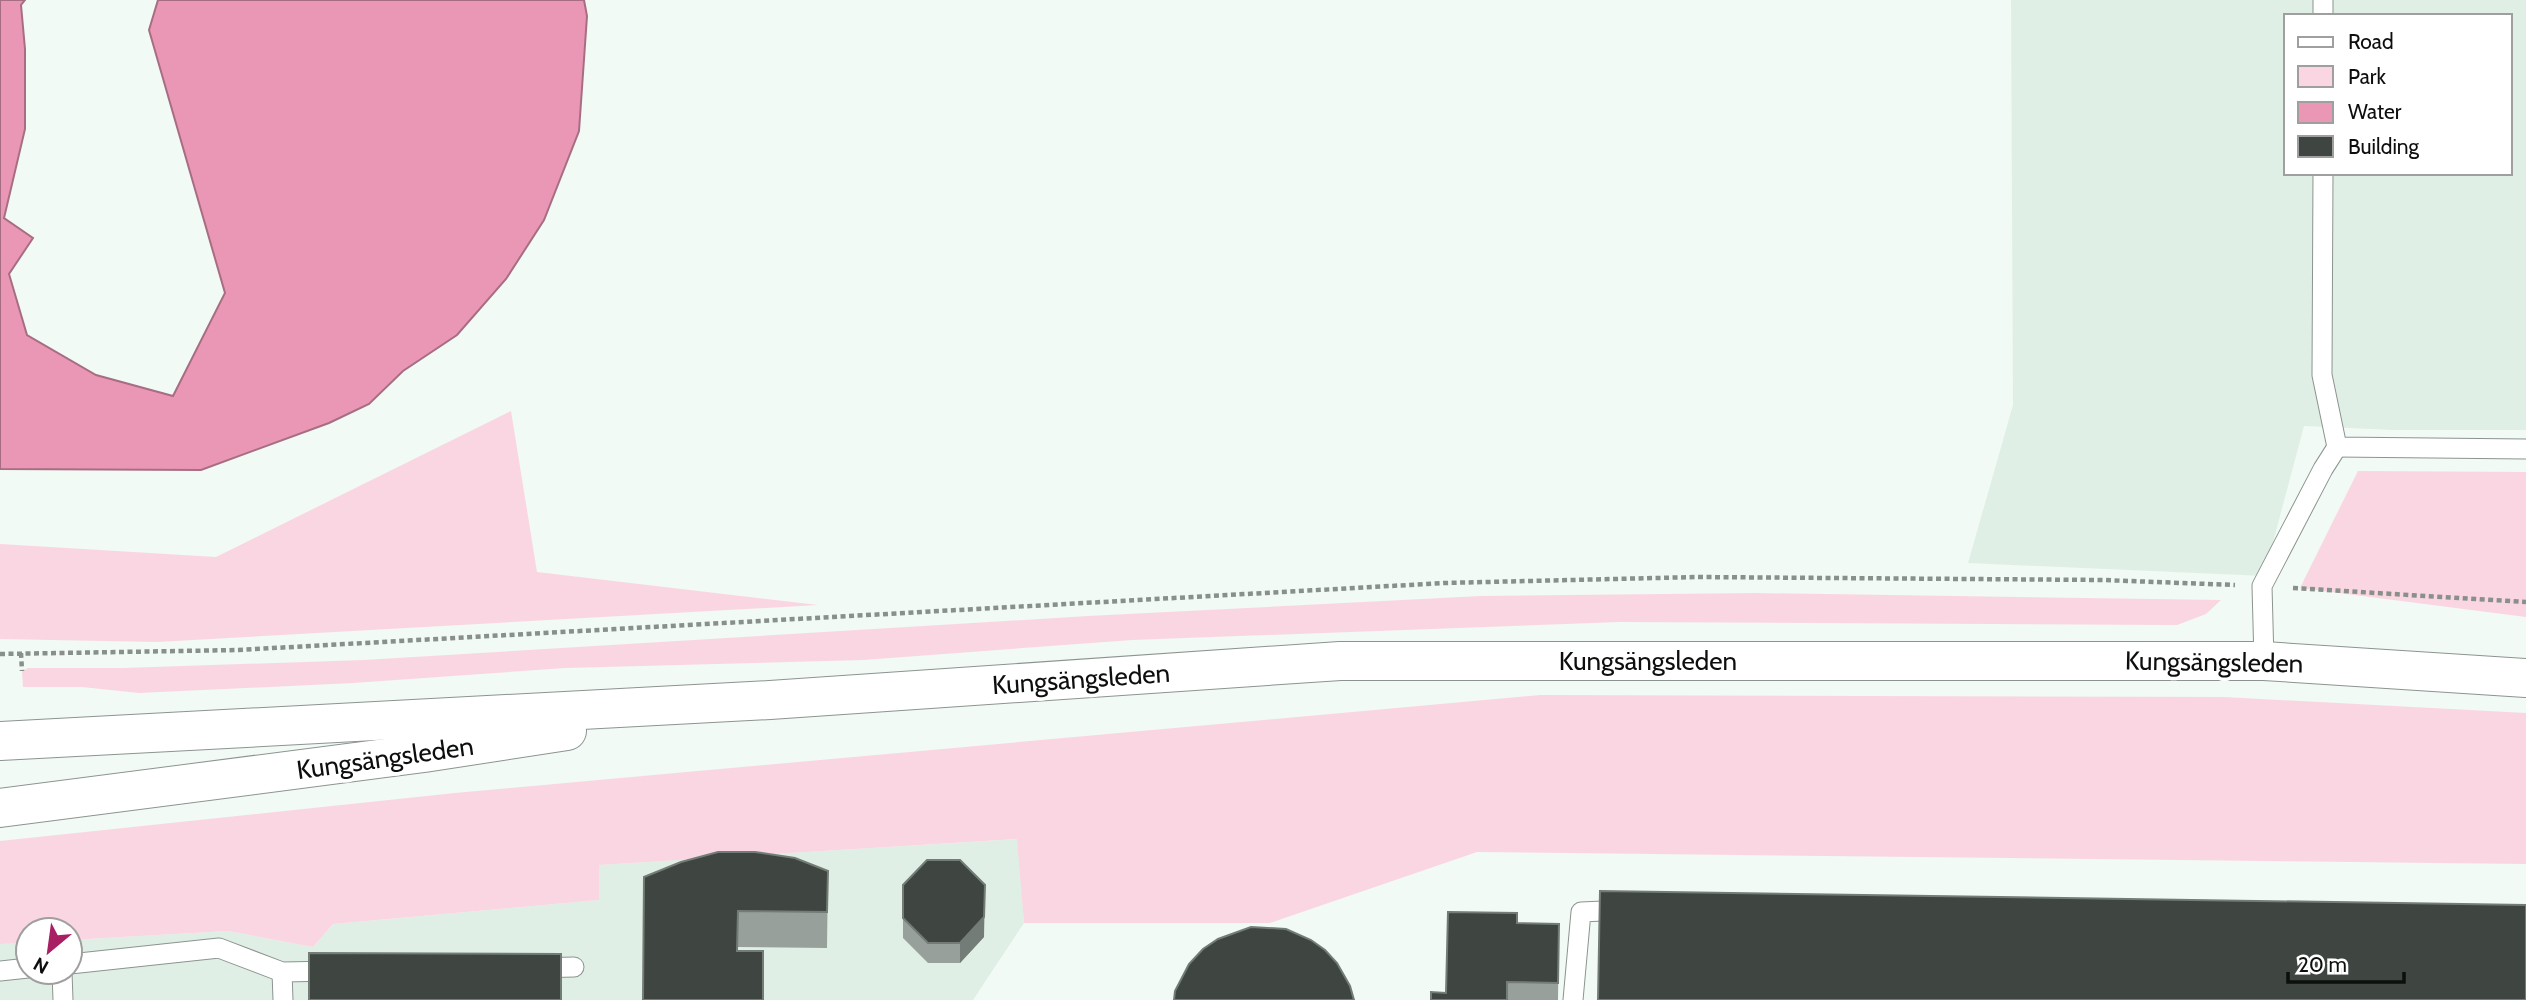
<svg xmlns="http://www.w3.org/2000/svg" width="2526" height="1000" font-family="Cabin,sans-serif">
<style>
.built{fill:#e0efe5;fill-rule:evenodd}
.green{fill:#fad6e2}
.water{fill:#ea97b5;stroke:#a76e83;stroke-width:2}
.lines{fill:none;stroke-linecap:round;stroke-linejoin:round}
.lane-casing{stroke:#8c948f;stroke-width:21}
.secondary-casing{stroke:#8c948f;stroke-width:40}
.path{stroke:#89908b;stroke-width:4.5;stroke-dasharray:5 3.5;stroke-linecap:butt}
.lane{stroke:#fff;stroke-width:19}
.secondary{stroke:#fff;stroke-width:38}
.wall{fill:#98a09b}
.shaded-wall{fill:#747c77}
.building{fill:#3f4642;stroke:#747c77;stroke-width:2}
.labels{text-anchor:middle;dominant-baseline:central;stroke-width:7;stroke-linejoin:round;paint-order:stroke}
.street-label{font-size:26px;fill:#0c0f0d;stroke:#fff}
</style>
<rect width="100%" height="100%" fill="#f1faf4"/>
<g class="built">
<path d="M2011,0H2526V430H2393L2304,426L2264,576L1968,563L2013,405ZM2286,16H2510V173H2286Z"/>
<polygon points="1018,839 1024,923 973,1000 0,1000 0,944 28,943 28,972 70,972 70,940 228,931 313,947 333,924 598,900 598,865"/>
</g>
<g class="green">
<polygon points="511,411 537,572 818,605 157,642 0,639 0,544 216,557"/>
<polygon points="2358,471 2526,472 2526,617 2300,588"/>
<polygon points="1755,593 2221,600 2206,614 2177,625 1619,622 1132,640 863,660 565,668 353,683 139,693 82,687 23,687 22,671 28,668 124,668 364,660 1088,616 1481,596"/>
<polygon points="1540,695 2224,697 2526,713 2526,864 1477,852 1270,923 1024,923 1017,839 599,865 599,900 333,924 313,947 228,931 70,940 70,930 28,930 28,943 0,944 0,841 455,793"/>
</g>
<polygon class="water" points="0,0 25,0 21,5 25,49 25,129 4,218 33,238 9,274 27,335 96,375 173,396 225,293 149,30 158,0 584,0 587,16 579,131 544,220 506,279 457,335 403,371 369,404 329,423 201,470 0,469"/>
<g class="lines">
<defs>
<g id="lane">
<polyline points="2323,16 2323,0"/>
<polyline points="2323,173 2322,375 2337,447 2526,449"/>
<polyline points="2264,661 2262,586 2323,469 2337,447"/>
<polyline points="70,964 219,948 282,972 335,971"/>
<polyline points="536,968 574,967"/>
<polyline points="0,971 28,968"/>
<polyline points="62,972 63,1000"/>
<polyline points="282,972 283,1000"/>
<polyline points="1573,1000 1581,912 1626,910"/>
</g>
<g id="secondary">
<polyline points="0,741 770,700 1340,661 2264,661 2526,678"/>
<polyline points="0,808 424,753 567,731"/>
</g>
</defs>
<use href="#lane" class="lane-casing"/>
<use href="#secondary" class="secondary-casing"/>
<g class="path">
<polyline points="2293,588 2526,602"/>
<polyline points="21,653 22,671"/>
<polyline points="0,654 238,650 1444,583 1698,577 2103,580 2235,585"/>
</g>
<use href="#lane" class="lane"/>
<use href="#secondary" class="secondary"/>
</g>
<g class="wall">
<polygon points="755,852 828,871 827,948 738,947 643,1000"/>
<polygon points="903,885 984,937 960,963 928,963 903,938"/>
<polygon points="1559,924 1558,1000 1431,1000 1446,993"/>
</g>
<polygon class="shaded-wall" points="985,885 984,937 960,963 960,943"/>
<g class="building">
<polygon points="718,852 755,852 795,858 828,871 827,912 738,911 737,951 763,951 763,1000 643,1000 644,877 681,862"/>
<polygon points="927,860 960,860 985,885 984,917 960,943 928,943 903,918 903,885"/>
<polygon points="1600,891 2526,905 2526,1000 1598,1000"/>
<polygon points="1448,912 1517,913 1517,923 1559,924 1558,983 1507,982 1507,1000 1431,1000 1431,992 1446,993"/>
<polygon points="1251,927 1286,929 1311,940 1325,950 1337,963 1350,986 1354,1000 1174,1000 1175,991 1189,964 1203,949 1218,939"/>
<polygon points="309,953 561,954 561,1000 309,1000"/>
</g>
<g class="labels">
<g class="street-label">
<text x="1648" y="661">Kungsängsleden</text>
<text transform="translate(2214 662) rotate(1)">Kungsängsleden</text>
<text transform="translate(1081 679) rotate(-4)">Kungsängsleden</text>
<text transform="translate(385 758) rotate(-8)">Kungsängsleden</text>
</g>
</g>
<rect x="2284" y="14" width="228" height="161" fill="#ffffff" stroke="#9e9f9e" stroke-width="2"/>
<rect x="2298" y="37" width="35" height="10" fill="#ffffff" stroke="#9e9f9e" stroke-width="2"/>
<text x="2348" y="49" font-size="21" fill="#0c0f0d">Road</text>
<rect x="2298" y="66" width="35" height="21" fill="#fad6e2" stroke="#9e9f9e" stroke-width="2"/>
<text x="2348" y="84" font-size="21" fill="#0c0f0d">Park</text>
<rect x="2298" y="102" width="35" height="21" fill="#ea97b5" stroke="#9e9f9e" stroke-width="2"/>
<text x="2348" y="119" font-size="21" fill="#0c0f0d">Water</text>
<rect x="2298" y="136" width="35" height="21" fill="#3f4642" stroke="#9e9f9e" stroke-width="2"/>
<text x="2348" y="154" font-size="21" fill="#0c0f0d">Building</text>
<g transform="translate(49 951) rotate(209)"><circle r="33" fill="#ffffff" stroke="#9e9f9e" stroke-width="2"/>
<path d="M0-5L12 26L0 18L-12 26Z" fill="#a91f63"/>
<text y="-10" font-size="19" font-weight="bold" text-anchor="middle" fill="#0c0f0d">N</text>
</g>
<path d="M2288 972v10h116v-10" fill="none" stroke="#0c0f0d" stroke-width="3.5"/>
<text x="2298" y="972" font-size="21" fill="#0c0f0d" stroke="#ffffff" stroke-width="5" paint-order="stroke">20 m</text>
</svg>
